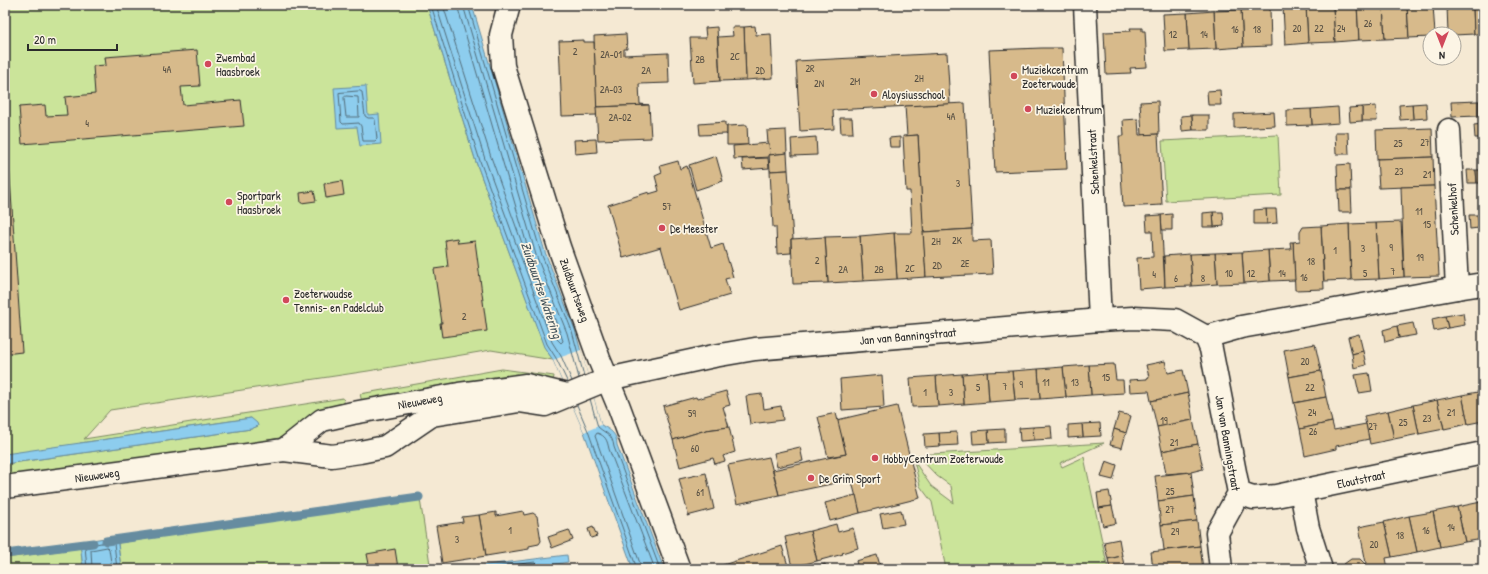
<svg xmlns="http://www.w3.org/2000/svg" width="1488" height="574" font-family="'Patrick Hand',sans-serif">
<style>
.green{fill:#cbe49a;stroke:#7b8862}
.water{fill:#8dcdee;stroke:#668ca0}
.pier{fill:#f5e9d3}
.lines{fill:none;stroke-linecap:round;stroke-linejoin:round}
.shore{stroke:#526c79;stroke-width:1}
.stream{stroke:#668ca0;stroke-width:9}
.building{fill:#d7ba8b;stroke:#2b2b2b}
.minor-casing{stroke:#2b2b2b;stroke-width:25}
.minor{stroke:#fcf5e5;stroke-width:22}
.poi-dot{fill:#d1495b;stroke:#fcf5e5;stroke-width:1.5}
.labels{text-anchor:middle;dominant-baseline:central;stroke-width:3.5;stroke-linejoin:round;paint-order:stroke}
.number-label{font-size:10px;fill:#564f43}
.poi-label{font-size:12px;fill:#2b2b2b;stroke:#fcf5e5;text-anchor:start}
.street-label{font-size:12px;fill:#2b2b2b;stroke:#fcf5e5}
.water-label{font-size:13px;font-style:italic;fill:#44545c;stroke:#fcf5e5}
</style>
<rect width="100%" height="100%" fill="#f5e9d3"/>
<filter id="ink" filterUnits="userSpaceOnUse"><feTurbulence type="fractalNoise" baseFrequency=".025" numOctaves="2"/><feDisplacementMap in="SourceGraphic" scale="8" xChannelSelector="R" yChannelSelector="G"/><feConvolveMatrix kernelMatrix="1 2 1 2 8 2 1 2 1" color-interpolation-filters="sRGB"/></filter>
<g filter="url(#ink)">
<g class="green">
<polygon points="5,5 427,5 476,162 544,346 553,360 491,350 368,371 110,410 84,439 343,398 345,405 279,438 264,441 5,476 5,464 251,429 258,426 251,418 80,443 74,450 5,460"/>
<polygon points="1278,135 1281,195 1166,201 1162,141"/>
<polygon points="502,369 554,376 553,382 362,402 360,394"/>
<polygon points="1104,443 1060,463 1062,467 1084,457 1108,569 946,569 932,502 920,486 914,461 931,486 954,503 951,486 937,476 917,455"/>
<polygon points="420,499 430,564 401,569 121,569 118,543"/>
<polygon points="81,548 83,569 5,569 5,558"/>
</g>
<g class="water">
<path d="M427,5H472L545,252L575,330L601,425C611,430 617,434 617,445L664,569H633L584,432L553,360L544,347L476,162Z"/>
<polygon points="366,86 368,115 379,114 381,144 360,146 357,127 337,128 334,88"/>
<polygon points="251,418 257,423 258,426 251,429 5,464 5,454"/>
<polygon points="117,536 121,569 83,569 80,542"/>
<polygon points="567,555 568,562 530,569 454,569"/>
</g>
<polygon class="pier" points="581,350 601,425 584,432 553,360"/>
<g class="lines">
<g class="shore">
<polyline points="431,5 480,161 547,344 556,358 568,383"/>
<polyline points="436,5 485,159 552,342 561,356 572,381"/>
<polyline points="443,5 491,157 523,246 525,247 527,245 457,5"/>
<polyline points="463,5 536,255 567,333 579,378"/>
<polyline points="468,5 541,253 572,331 584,376"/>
<polygon points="360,91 362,92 365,116 368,118 374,118 375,120 377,139 375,141 363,141 361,126 359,123 343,124 341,122 339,93"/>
<polygon points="346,96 358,97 359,117 346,117 344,98"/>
<polygon points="540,288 543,289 561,335 563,341 561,343 557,339 539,290"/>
<path d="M590,399L598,427C607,435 612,433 614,447L660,569"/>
<polyline points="577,405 588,431 637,569"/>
<polyline points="87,569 85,546 112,541 114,543 117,569"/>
<polyline points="92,569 91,550 107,547 109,549 112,569"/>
<polyline points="481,569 535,562 537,564 536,569"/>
<path d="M642,569L595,436L597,433C606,436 607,440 609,449L655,569"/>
</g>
<g class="stream">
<polyline points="106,541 419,497"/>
<polyline points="5,554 93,543"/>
</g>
</g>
<g class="building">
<polygon points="1333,5 1335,42 1308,43 1306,6"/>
<polygon points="1333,5 1357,5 1359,40 1335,42"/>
<polygon points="1357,5 1383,5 1385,39 1359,40"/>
<polygon points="1383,5 1407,5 1409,38 1385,39"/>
<polygon points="1407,5 1433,5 1435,34 1430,34 1430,37 1409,38"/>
<polygon points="1447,5 1473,5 1474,34 1454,35 1454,34 1448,34"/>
<polygon points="1473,5 1483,5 1483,34 1474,34"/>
<polygon points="1306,6 1308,43 1285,45 1283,7"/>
<polygon points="1270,8 1271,46 1243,47 1241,10"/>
<polygon points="1241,10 1243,47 1216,49 1214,11"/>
<polygon points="1214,11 1216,49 1189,50 1187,13"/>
<polygon points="1187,13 1189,50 1165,51 1163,14"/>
<polygon points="755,26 756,35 771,34 773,78 746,80 744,27"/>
<polygon points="717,27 720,81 693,83 690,38 706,38 705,28"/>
<polygon points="732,27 744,27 746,80 720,81 718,37 733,36"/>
<polygon points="1130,28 1142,28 1142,31 1145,31 1147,67 1130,68 1131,73 1106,74 1104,32 1131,31"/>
<polygon points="626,34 627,49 624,49 624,55 668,53 669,83 639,84 640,104 649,105 596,107 594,36"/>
<polygon points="584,40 584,42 594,42 597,115 562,116 559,41"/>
<polygon points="1042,48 1062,48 1067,169 995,172 989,50"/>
<polygon points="197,50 200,86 181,87 183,105 241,100 244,126 22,144 19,107 45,105 46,116 67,115 65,97 95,94 93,66 106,65 105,57"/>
<polygon points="947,53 950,104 833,110 834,129 800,131 796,61"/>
<polygon points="1220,90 1221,105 1208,105 1207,91"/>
<polygon points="1158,101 1159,134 1142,135 1140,102"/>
<rect x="1478" y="101" width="5" height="15"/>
<polygon points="1478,101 1478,116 1452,117 1451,102"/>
<polygon points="965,103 972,229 923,232 918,135 907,136 905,106"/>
<polygon points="1426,103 1427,118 1413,119 1412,104"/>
<polygon points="1412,104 1413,119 1400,120 1399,105"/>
<polygon points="649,105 651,138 598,140 596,107"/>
<polygon points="1376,106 1377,121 1362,121 1362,107"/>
<polygon points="1338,107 1339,123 1312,125 1311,109"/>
<polygon points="1362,107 1362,121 1350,122 1349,108"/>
<polygon points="1311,109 1312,125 1287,126 1287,110"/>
<polygon points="1274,112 1275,126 1234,128 1234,114"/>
<polygon points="1192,115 1193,130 1182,131 1181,116"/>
<polygon points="1192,115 1209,115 1209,130 1193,130"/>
<polygon points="840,118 852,118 853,133 841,133"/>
<polygon points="1138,119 1139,135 1158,134 1162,205 1123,207 1119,136 1124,136 1123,120"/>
<polygon points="725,122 725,126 727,126 727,135 726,134 700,135 699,124"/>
<polygon points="1483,124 1483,138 1475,138 1474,125"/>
<polygon points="747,125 748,145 727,145 727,126"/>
<polygon points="1432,128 1433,157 1377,159 1376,130"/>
<polygon points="786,130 787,153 769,155 767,131"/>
<polygon points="1335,132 1348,132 1349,154 1336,154"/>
<polygon points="918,135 926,277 897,279 894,233 912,233 910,191 906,191 903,136"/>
<polygon points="816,137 817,155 792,156 791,139"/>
<polygon points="900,137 900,147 890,147 889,138"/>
<polygon points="596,139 597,152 575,154 574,140"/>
<polygon points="769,143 770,157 734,159 733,146"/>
<polygon points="5,150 8,150 22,352 5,354"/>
<polygon points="787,153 788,170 770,171 769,155"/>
<polygon points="716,156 723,181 696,190 689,165"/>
<polygon points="1433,157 1434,186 1379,188 1377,159"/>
<polygon points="768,158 769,168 743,170 742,159"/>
<polygon points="678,161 680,169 687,166 711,248 723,244 733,277 725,279 730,295 679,310 661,247 623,258 608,205 649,192 649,194 659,191 655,176 662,173 660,166"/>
<polygon points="1350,164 1351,190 1338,190 1337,165"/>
<polygon points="788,170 793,239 791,239 791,253 777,254 776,227 773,227 770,171"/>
<polygon points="1467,170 1476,170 1477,183 1468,183"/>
<polygon points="1476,170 1483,170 1483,183 1477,183"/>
<polygon points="342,181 344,195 326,198 324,184"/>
<polygon points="1434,186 1439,276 1404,277 1401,187"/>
<polygon points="1338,190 1351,190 1352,212 1339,212"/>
<polygon points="314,191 316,201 301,203 300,193"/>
<polygon points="1266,209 1276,209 1277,223 1267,224"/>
<polygon points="1266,209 1267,224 1254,224 1254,210"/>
<polygon points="1213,212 1223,212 1224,226 1214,227"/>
<polygon points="1213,212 1214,227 1203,227 1203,213"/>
<polygon points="1172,214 1172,230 1162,230 1161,215"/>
<polygon points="1161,215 1165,287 1139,289 1137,258 1153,257 1152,231 1147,231 1146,216"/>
<polygon points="1469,215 1478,215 1479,228 1470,229"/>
<polygon points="1478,215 1483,215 1483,228 1479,228"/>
<polygon points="1401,222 1404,277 1379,279 1376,223"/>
<polygon points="1376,223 1379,279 1351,280 1349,224"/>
<polygon points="1349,224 1351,280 1324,281 1321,226"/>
<polygon points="1321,226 1324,289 1295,290 1293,242 1300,241 1300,232 1303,227"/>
<polygon points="972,229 972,241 991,240 993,274 926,277 923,232"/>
<polygon points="894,233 897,279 863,281 860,236"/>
<polygon points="860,236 863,281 828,283 825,237"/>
<polygon points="825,237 828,283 793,284 791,239"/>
<polygon points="457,238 458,243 475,241 487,331 442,337 440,323 442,323 434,269 448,267 445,240"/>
<polygon points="1290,242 1293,242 1295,280 1270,281 1268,250 1291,249"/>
<polygon points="1268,250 1270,281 1244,283 1242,252"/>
<polygon points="1242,252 1244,283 1217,284 1215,253"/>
<polygon points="1215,253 1217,284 1192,286 1190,254"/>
<polygon points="1190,254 1192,286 1165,287 1164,256"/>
<rect x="1481" y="260" width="2" height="14"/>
<polygon points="1463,313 1465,325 1448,328 1445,316"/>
<polygon points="1445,316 1448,328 1434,331 1432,319"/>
<polygon points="1413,323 1416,335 1399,338 1397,326"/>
<polygon points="1397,326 1399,338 1385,342 1383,330"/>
<polygon points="1359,334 1363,351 1352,354 1348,337"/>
<polygon points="1315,344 1321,371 1289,377 1284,350"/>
<polygon points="1363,351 1366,365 1354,368 1352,354"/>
<polygon points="1165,361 1168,373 1183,370 1188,393 1151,401 1149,391 1130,392 1129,380 1147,379 1147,378 1149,377 1146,365"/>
<polygon points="1114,364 1116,380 1123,380 1124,393 1091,395 1089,365"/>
<polygon points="1089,365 1091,395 1066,397 1063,367"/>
<polygon points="1063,367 1066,397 1040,399 1038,369"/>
<polygon points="1038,369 1040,399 1015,400 1012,371"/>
<polygon points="1012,371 1015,400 989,402 987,372"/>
<polygon points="1321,371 1326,397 1294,403 1289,377"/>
<polygon points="987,372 989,402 964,404 962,374"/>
<polygon points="1369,373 1372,391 1359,393 1355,375"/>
<polygon points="962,374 964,404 938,406 936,376"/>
<polygon points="882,375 884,407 842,410 840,379"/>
<polygon points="936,376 938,406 912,407 910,378"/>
<polygon points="726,391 730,405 723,407 729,427 706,430 673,440 663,406 696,397 697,399"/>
<polygon points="1483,391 1483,421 1468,424 1462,395"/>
<polygon points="1188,393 1193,420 1157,427 1151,401"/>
<polygon points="762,394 764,409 781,406 783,420 750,424 746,396"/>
<polygon points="1462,395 1468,424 1444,429 1437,400"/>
<polygon points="1326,397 1332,422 1300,429 1294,403"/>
<polygon points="1437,400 1444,429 1419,434 1413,405"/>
<polygon points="1413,405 1419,434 1394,439 1388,411"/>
<polygon points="897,406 920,498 860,513 850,474 836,477 836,483 779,495 773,470 846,454 837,420"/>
<polygon points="1388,411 1394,439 1370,444 1364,416"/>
<polygon points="836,413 846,454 828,457 818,417"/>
<polygon points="1119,413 1131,416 1126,433 1114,429"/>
<polygon points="1193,420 1198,444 1162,451 1157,427"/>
<polygon points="1332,422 1334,430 1366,424 1369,439 1336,446 1336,449 1305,456 1300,429"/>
<polygon points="1100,423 1101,436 1083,437 1082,424"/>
<polygon points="1082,424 1083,437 1068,438 1068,425"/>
<polygon points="1051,426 1052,439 1034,440 1033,427"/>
<polygon points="729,427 735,452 723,456 725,461 715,464 713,458 680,467 673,440 706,430"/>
<polygon points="1033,427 1034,440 1020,441 1019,428"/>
<polygon points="1005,429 1005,442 989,443 988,430"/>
<polygon points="1114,429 1126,433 1122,448 1110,445"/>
<polygon points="988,430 989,443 973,444 972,431"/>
<polygon points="957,432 958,445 940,446 939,433"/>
<polygon points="939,433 940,446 925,447 924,434"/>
<polygon points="1198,444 1203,469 1191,472 1166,474 1162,451"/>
<polygon points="800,447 803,461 777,467 774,453"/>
<polygon points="769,457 779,495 737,504 728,465"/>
<polygon points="1106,461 1117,465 1113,480 1101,477"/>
<polygon points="1191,472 1194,496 1158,501 1155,476"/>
<polygon points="706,473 714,509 687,516 688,514 679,479"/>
<polygon points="1109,491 1112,506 1099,508 1097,493"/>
<polygon points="856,495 860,513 830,521 825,503"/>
<polygon points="1194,496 1197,521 1161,525 1158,501"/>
<polygon points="1481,502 1483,510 1483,539 1465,542 1457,507"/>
<polygon points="1112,506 1116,523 1103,526 1099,508"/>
<polygon points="1457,507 1465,542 1440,547 1433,512"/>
<polygon points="901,510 904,524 883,528 880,514"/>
<polygon points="523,511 524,515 533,513 537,516 541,541 539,544 529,546 529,549 486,556 479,515 496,512 496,516"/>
<polygon points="1433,512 1440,547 1417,552 1409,516"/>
<polygon points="479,515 486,556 442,563 436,526 463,522 462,517"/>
<polygon points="1409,516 1417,552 1392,557 1384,522"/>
<polygon points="1197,521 1200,546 1164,550 1161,525"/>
<polygon points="1384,522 1392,557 1386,558 1388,569 1344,569 1344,564 1351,559 1360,559 1365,564 1366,563 1359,527"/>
<polygon points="836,524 838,532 853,528 858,548 842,553 843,554 817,561 810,531"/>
<polygon points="593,527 597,536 591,538 588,529"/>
<polygon points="569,530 573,540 552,548 548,537"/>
<polygon points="810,531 817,561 792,567 785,537"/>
<polygon points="1119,539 1122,556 1108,559 1104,542"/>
<polygon points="782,546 789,569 724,569 723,565"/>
<polygon points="1200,546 1203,569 1153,569 1151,552"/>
<polygon points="395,549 398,568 370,569 367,554"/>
<polygon points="877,555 881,569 858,569 856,561"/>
<polygon points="1122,556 1125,569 1110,569 1108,559"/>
<polygon points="825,564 826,569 815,569 815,568"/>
<polygon points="815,566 815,569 804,569"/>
</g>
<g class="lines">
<defs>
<g id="minor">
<polyline points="509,5 501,35 503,66 559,247 599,359 619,407 679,569"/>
<polyline points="1085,5 1100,320"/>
<polyline points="1457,288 1483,284"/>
<polyline points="1206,337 1241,327 1457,288 1449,130"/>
<polyline points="284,450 322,420 353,413 459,394 526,385 567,395"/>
<polyline points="5,487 284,450 332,456 360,452 385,447 432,415 519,401 545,405 608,379 714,356 755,349 1100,320 1133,318 1175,320 1206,337 1211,349 1239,493 1217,533 1221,569"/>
<polyline points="1301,491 1308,528 1321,569"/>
<polyline points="1239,493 1253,498 1276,496 1483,453"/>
</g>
</defs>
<use href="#minor" class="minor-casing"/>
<use href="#minor" class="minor"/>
</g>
</g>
<g class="poi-dot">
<circle cx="208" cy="64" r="4"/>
<circle cx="1014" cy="76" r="4"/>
<circle cx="874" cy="94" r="4"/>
<circle cx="1028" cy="109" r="4"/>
<circle cx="229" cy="202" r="4"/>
<circle cx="662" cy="228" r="4"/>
<circle cx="286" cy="300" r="4"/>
<circle cx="875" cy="458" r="4"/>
<circle cx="811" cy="478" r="4"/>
</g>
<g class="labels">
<g class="number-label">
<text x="1368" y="23">26</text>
<text x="1297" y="28">20</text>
<text x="1319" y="28">22</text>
<text x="1341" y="28">24</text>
<text x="1235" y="29">16</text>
<text x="1257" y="29">18</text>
<text x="1173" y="34">12</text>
<text x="1204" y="34">14</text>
<text x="575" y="51">2</text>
<text x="611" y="54">2A-01</text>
<text x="735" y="56">2C</text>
<text x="700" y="59">2B</text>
<text x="810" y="68">2R</text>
<text x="167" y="69">4A</text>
<text x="646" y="70">2A</text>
<text x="760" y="70">2D</text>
<text x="919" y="78">2H</text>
<text x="855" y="81">2M</text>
<text x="819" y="83">2N</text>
<text x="611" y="89">2A-03</text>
<text x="951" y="116">4A</text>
<text x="620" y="117">2A-02</text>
<text x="87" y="123">4</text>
<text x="1425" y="142">27</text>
<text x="1398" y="143">25</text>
<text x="1399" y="171">23</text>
<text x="1427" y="174">21</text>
<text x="958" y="183">3</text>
<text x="667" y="206">57</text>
<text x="1419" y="211">11</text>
<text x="1427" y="224">15</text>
<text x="957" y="240">2K</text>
<text x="936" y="241">2H</text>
<text x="1391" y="247">9</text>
<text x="1363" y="248">3</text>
<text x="1335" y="250">1</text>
<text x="1420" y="257">19</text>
<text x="817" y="260">2</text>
<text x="1311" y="261">18</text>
<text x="965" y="263">2E</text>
<text x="937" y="265">2D</text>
<text x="910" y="268">2C</text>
<text x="843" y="269">2A</text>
<text x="879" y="269">2B</text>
<text x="1393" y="271">7</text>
<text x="1229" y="273">10</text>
<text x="1251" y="273">12</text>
<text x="1282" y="273">14</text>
<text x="1365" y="273">5</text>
<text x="1154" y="274">4</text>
<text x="1304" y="277">16</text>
<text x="1176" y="278">6</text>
<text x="1203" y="278">8</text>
<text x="464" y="316">2</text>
<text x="1305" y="361">20</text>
<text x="1106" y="377">15</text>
<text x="1046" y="382">11</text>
<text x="1075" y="382">13</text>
<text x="1021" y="384">9</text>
<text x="1005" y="386">7</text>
<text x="978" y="387">5</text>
<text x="1310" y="387">22</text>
<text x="925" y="392">1</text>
<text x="951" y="392">3</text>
<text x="1312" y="412">24</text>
<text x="1451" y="412">21</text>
<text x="692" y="413">59</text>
<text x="1427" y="418">23</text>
<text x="1164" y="420">19</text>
<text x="1403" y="422">25</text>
<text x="1373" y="426">27</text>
<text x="1313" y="431">26</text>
<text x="1174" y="442">21</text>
<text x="695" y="448">60</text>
<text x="1170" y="491">25</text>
<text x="700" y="492">61</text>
<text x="1170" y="509">27</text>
<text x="1451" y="527">14</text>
<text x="510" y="530">1</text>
<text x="1426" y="530">16</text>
<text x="1175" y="531">29</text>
<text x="1400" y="535">18</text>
<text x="457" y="539">3</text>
<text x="1374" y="544">20</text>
</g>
<g class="poi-label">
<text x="216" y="57">Zwembad<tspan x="216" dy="14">Haasbroek</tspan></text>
<text x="1022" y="69">Muziekcentrum<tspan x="1022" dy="14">Zoeterwoude</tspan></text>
<text x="882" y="94">Aloysiusschool</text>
<text x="1036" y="109">Muziekcentrum</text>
<text x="237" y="195">Sportpark<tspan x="237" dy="14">Haasbroek</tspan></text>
<text x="670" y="228">De Meester</text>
<text x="294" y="293">Zoeterwoudse<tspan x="294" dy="14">Tennis- en Padelclub</tspan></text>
<text x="883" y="458">HobbyCentrum Zoeterwoude</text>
<text x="819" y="478">De Grim Sport</text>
</g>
<g class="street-label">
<text transform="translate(1093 162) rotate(-93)">Schenkelstraat</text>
<text transform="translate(1453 209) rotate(-93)">Schenkelhof</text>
<text transform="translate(575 290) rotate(70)">Zuidbuurtseweg</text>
<text transform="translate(908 336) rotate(-5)">Jan van Banningstraat</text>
<text transform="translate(420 401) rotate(-10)">Nieuweweg</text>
<text transform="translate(1228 443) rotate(80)">Jan van Banningstraat</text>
<text transform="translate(97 475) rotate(-8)">Nieuweweg</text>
<text transform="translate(1361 479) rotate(-12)">Eloutstraat</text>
</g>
<g class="water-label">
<text transform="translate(542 290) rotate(71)">Zuidbuurtse Watering</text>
</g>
</g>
<rect width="1488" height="574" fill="none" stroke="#fcf5e5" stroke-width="20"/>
<rect x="10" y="10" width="1468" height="554" fill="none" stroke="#2b2b2b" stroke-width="1.5" filter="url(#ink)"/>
<g transform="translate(1442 46) rotate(180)"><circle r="19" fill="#fcf5e5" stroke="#a8a49b"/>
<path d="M0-3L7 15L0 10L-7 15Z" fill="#d1495b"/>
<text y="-6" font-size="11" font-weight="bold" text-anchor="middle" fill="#2b2b2b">N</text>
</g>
<path d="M28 44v6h89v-6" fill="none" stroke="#2b2b2b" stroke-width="2"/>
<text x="34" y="44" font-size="12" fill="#2b2b2b" stroke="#fcf5e5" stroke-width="3" paint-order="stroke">20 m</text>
</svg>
